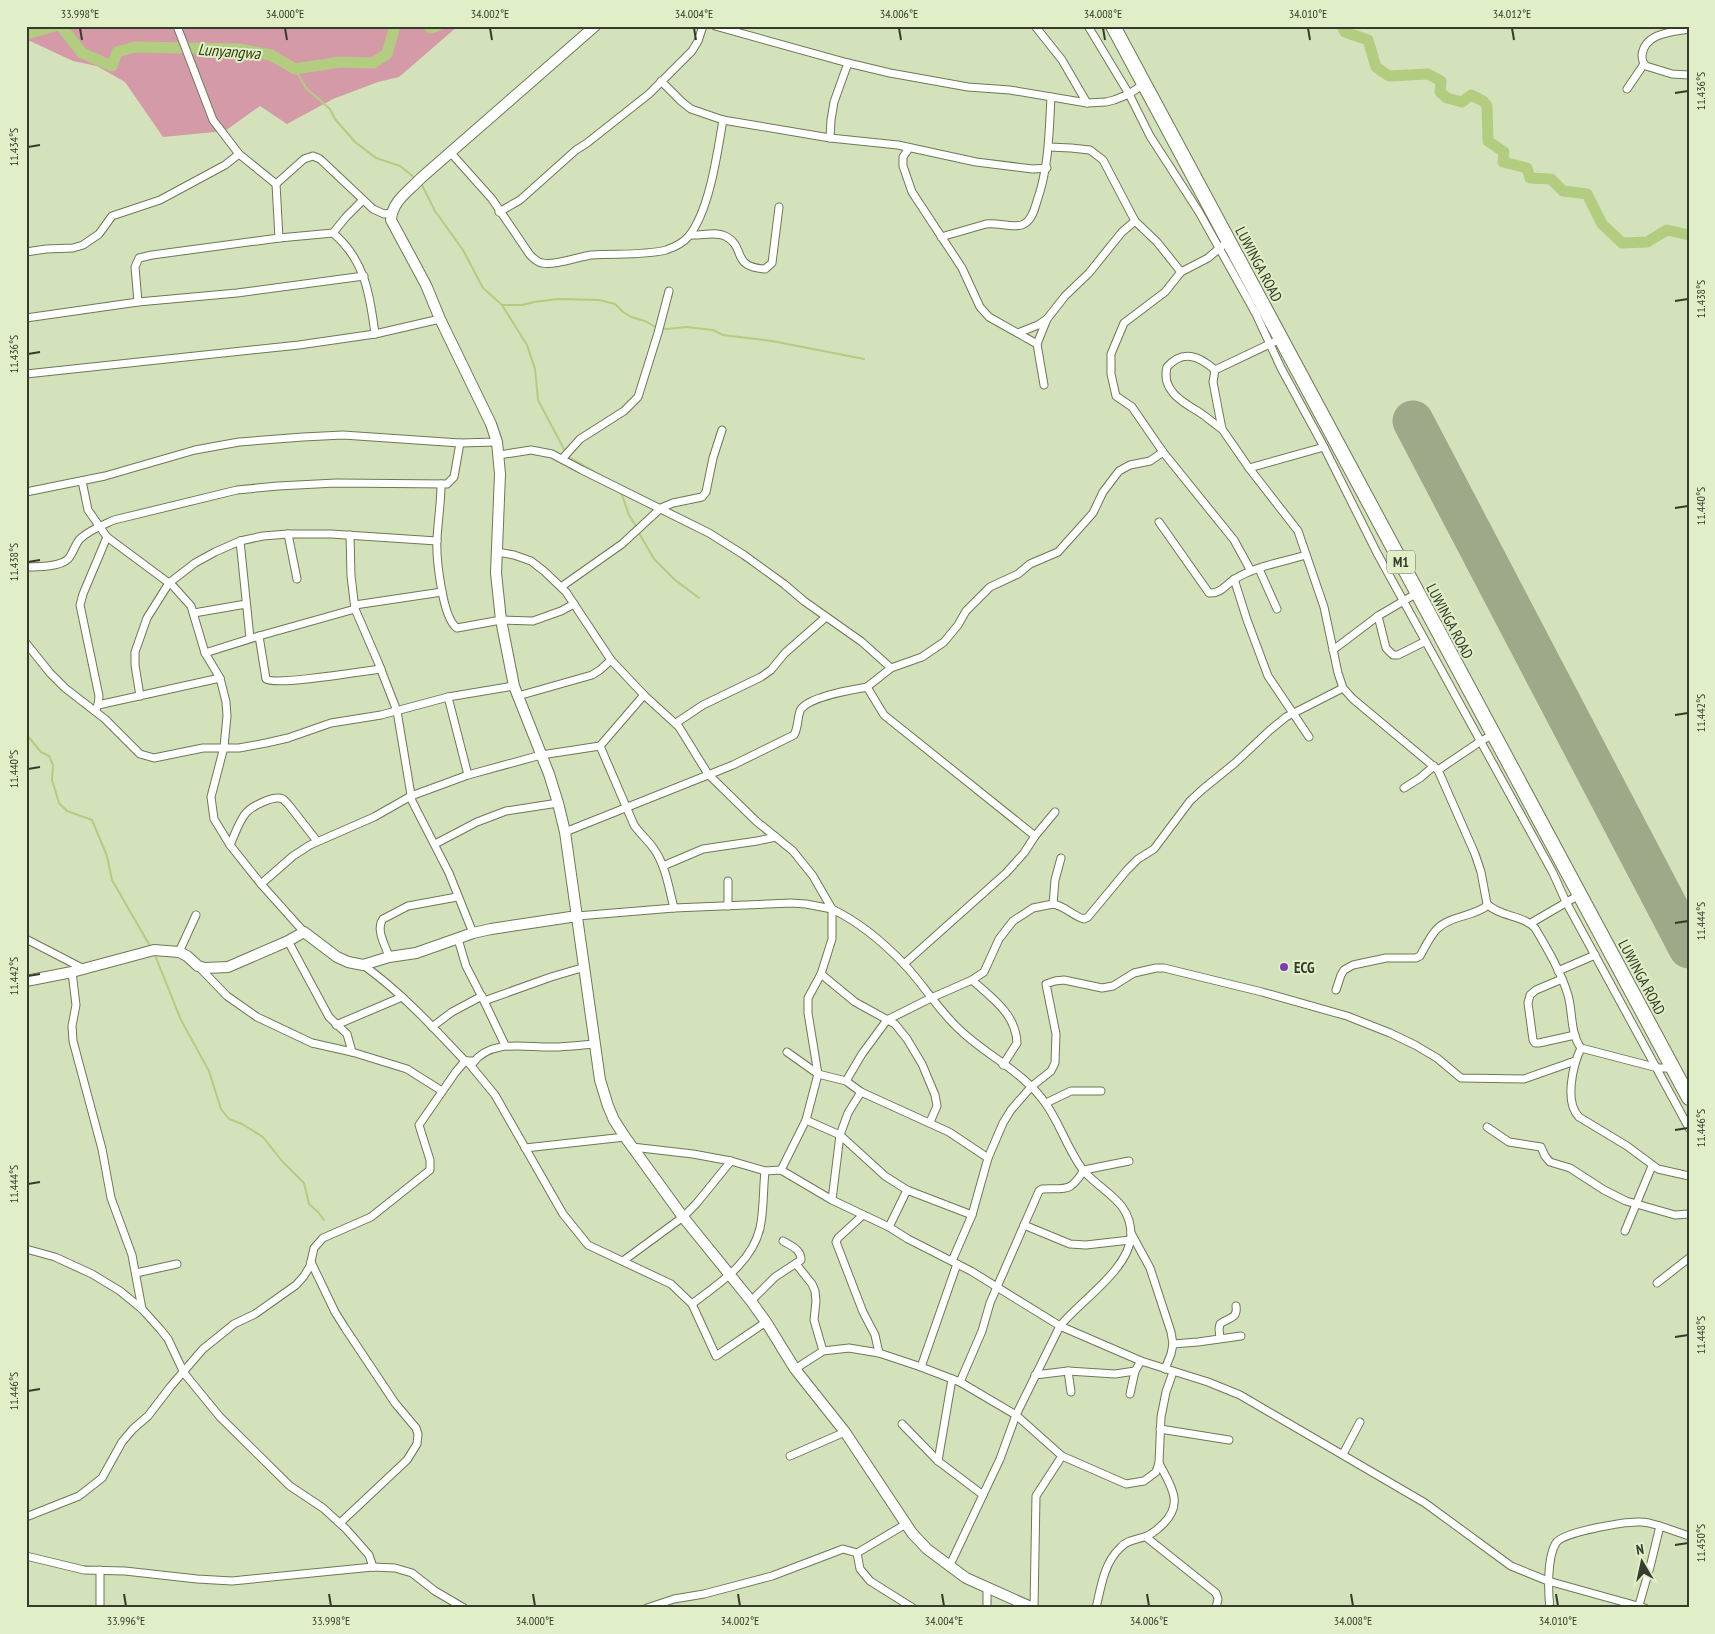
<svg xmlns="http://www.w3.org/2000/svg" width="1715" height="1634" font-family="'PT Sans Narrow',sans-serif">
<style>
.green{fill:#d49aa7}
.lines{fill:none;stroke-linecap:round;stroke-linejoin:round}
.stream{stroke:#b3cd80;stroke-width:2}
.river{stroke:#b3cd80;stroke-width:11}
.runway{stroke:#9da989;stroke-width:41}
.street-casing{stroke:#6d7955;stroke-width:9}
.secondary-casing{stroke:#6d7955;stroke-width:12}
.highway-casing{stroke:#6d7955;stroke-width:16}
.street{stroke:#fff;stroke-width:7}
.secondary{stroke:#fff;stroke-width:10}
.highway{stroke:#fff;stroke-width:14}
.ticks{fill:none;stroke:#363b2b;stroke-width:2}
.poi-dot{fill:#793eb4;stroke:#e0efc7;stroke-width:2}
.labels{text-anchor:middle;dominant-baseline:central;stroke-width:4;stroke-linejoin:round;paint-order:stroke}
.shield{fill:#e0efc7;stroke:#69715a;stroke-width:1}
.shield-label{font-size:14px;font-weight:bold;fill:#363b2b}
.street-label{font-size:15px;fill:#363b2b;stroke:#e0efc7}
.poi-label{font-size:15px;font-weight:bold;fill:#363b2b;stroke:#e0efc7;text-anchor:start}
.water-label{font-size:16px;font-style:italic;fill:#303e04;stroke:#e0efc7}
.neatline{fill:none;stroke:#363b2b;stroke-width:2}
.ticks-label{font-size:12px;text-anchor:middle;fill:#363b2b}
</style>
<rect width="100%" height="100%" fill="#d3e2ba"/>
<polygon class="green" points="26,26 458,26 399,77 378,82 333,99 287,124 260,106 225,131 163,137 125,82 97,66 73,61 30,41 26,41"/>
<g class="lines">
<g class="stream">
<polyline points="295,69 306,88 330,109 335,119 355,142 376,158 400,166 415,178"/>
<polyline points="421,183 435,211 463,250 483,288 502,305 522,305 534,302 558,299 599,300 615,304 623,312 631,317 645,321 657,328 667,329 686,327 713,330 723,335 772,341 864,359"/>
<polyline points="502,305 527,345 535,369 538,400 566,453"/>
<polyline points="569,457 618,485"/>
<polyline points="621,492 629,515 637,528"/>
<polyline points="639,533 654,559 675,580 699,598"/>
<polyline points="26,734 41,752 49,756 53,765 52,780 59,803 67,811 92,820 107,856 112,880 150,946"/>
<polyline points="155,955 181,1020 209,1071 221,1109 229,1119 242,1124 263,1137 282,1161 304,1183 309,1204 318,1212 324,1220"/>
</g>
<g class="river">
<polyline points="61,26 82,53 112,66 117,52 135,47 239,49 271,55 295,69 340,62 373,63 387,54 395,26"/>
<polyline points="429,26 431,28 437,26"/>
<polyline points="1342,26 1345,32 1368,40 1376,67 1389,76 1428,74 1441,81 1440,92 1447,98 1462,102 1471,95 1483,101 1487,106 1488,141 1504,152 1503,162 1527,168 1530,178 1551,179 1563,191 1587,194 1602,224 1622,243 1647,242 1667,230 1689,235"/>
<polyline points="26,30 30,33 55,26"/>
</g>
<polyline class="runway" points="1413,421 1689,948"/>
<defs>
<g id="street">
<polyline points="177,26 213,120 239,154 276,184"/>
<polyline points="715,26 848,63 890,73 968,87 1010,90 1087,103 1106,102 1114,100 1129,94 1144,84"/>
<polyline points="1035,26 1062,60 1087,103"/>
<polyline points="1088,26 1129,94 1150,136 1199,212 1256,314 1281,368 1324,447 1377,553 1553,873 1566,902 1689,1128"/>
<path d="M1689,29C1671,32 1645,33 1642,55C1642,61 1643,63 1646,66L1672,74L1689,75"/>
<polyline points="661,81 682,102 691,109 723,120 830,138 898,145 976,162 1033,169 1047,168"/>
<polyline points="1627,89 1644,64"/>
<polyline points="830,138 831,120 834,102 848,63"/>
<polyline points="1049,147 1071,148 1090,150 1103,160 1135,221 1157,242 1181,272"/>
<polyline points="909,148 903,157 903,166 912,192 962,268 980,307 989,317 1037,344 1044,385"/>
<path d="M450,152L492,199L530,255C533,258 537,262 542,263C554,266 578,257 591,255C616,253 642,256 666,250C675,247 683,243 689,236C710,209 717,154 723,120"/>
<polyline points="499,212 520,200 576,150 587,143 649,94 692,51 698,41 703,26"/>
<polyline points="333,233 346,217 363,200"/>
<path d="M690,235C701,236 715,231 725,236C747,247 730,267 765,269L772,263L779,207"/>
<path d="M941,237L986,224C997,222 1016,229 1024,224C1032,220 1035,208 1037,201C1049,167 1049,133 1051,97"/>
<polyline points="279,238 276,184 304,159 313,156 320,159 373,209 384,214 391,213"/>
<polyline points="1222,246 1208,258 1181,272 1165,292 1124,323 1111,354 1111,374 1116,396 1132,407 1163,452 1234,540 1251,571"/>
<polyline points="26,252 46,249 73,248 83,245 99,234 112,216 160,200 225,165 239,154"/>
<path d="M138,302L135,267L139,258L152,255L279,238L333,233C365,260 370,295 375,334"/>
<polyline points="26,318 138,302 237,293 364,276"/>
<polyline points="1018,333 1038,325 1047,319 1065,296 1089,273 1122,232 1135,221"/>
<path d="M1274,342L1215,370L1213,382L1222,429L1249,468L1298,531L1324,607L1338,673L1343,688L1353,699L1438,770L1475,854L1481,872L1487,904C1500,917 1523,915 1535,928C1548,950 1561,972 1568,995C1573,1013 1570,1033 1581,1048C1573,1065 1564,1102 1579,1117L1627,1146L1658,1169L1689,1176"/>
<polyline points="1037,344 1047,319"/>
<path d="M1215,370C1199,356 1183,349 1167,367C1161,390 1182,402 1199,412C1207,417 1214,424 1222,429"/>
<polyline points="26,374 299,345 375,334 440,319"/>
<polyline points="499,455 531,450 552,454 582,470 709,533 744,555 784,584 804,601 862,642 891,668 867,687"/>
<polyline points="562,459 580,439 624,411 638,397 658,333 669,291"/>
<polyline points="1249,468 1324,447"/>
<polyline points="82,481 88,510 107,537 173,586 191,606 205,653 220,678 226,702 227,716 224,747 211,797 214,819 230,845 261,884 304,932"/>
<path d="M441,484C441,503 438,520 437,539C436,556 442,618 457,628L501,620L533,621L561,611L574,604"/>
<polyline points="26,492 105,476 195,450 239,442 303,437 343,435 460,443 497,442"/>
<path d="M1159,522L1209,593C1221,594 1226,584 1235,579C1256,566 1283,562 1306,555"/>
<polyline points="288,534 297,579"/>
<polyline points="350,535 351,576 355,609 378,662 397,711 412,801 449,873 473,933"/>
<polyline points="240,541 250,638"/>
<polyline points="497,552 514,555 531,561 544,571 566,592 611,660 644,695 679,727 708,774 756,821 793,851 813,876 832,909 806,904 791,903 674,908 577,916"/>
<path d="M26,567C37,567 60,567 68,559C73,554 75,544 80,539C89,530 103,525 114,520L237,490L278,486L336,483L447,484L454,477L460,443"/>
<polyline points="1259,569 1277,609"/>
<polyline points="1234,579 1247,620 1268,676 1309,737"/>
<polyline points="561,587 622,544 661,508 673,503 702,497 706,492 713,458 722,430"/>
<polyline points="355,605 442,592"/>
<polyline points="194,613 246,604"/>
<polyline points="1378,616 1386,648 1393,655 1398,655 1424,642"/>
<path d="M259,636L266,679C276,686 363,671 381,669"/>
<polyline points="26,643 50,673 65,688 105,719 140,754 154,758 203,748 239,748 266,743 288,738 331,723 381,715 448,697 514,686"/>
<polyline points="1333,650 1378,616 1417,593"/>
<polyline points="205,653 259,636 355,609"/>
<polyline points="891,668 922,657 944,642 958,625 966,611 990,587 1018,574 1030,564 1058,552 1093,513 1103,492 1119,471 1130,465 1150,461 1163,452"/>
<polyline points="140,696 135,665 135,652 147,618 169,583 195,563 215,552 240,541 263,536 288,534 331,534 437,541"/>
<polyline points="518,696 592,675 600,670 611,660"/>
<polyline points="448,697 468,775"/>
<polyline points="98,705 220,678"/>
<polyline points="95,711 98,705 99,696 80,605 83,594 107,537"/>
<polyline points="676,723 703,705 761,677 771,670 785,653 826,617"/>
<path d="M600,746L634,825C640,834 648,840 654,849C666,866 669,889 674,908"/>
<polyline points="1438,770 1481,741 1494,734"/>
<polyline points="1404,788 1420,778 1434,766"/>
<path d="M565,832L733,765L794,735C799,726 797,716 801,709C811,696 851,690 867,687L884,715L1035,836L1024,853L1006,873L904,964"/>
<polyline points="1035,836 1055,812"/>
<polyline points="435,844 477,822 506,811 558,803"/>
<path d="M230,845C235,834 239,821 246,813C252,806 274,795 283,799C284,800 287,803 288,804L317,841"/>
<polyline points="663,866 703,849 757,841 776,837"/>
<polyline points="728,881 728,906"/>
<polyline points="261,884 293,856 310,845 374,817 411,796 468,775 541,755 600,746 644,695"/>
<path d="M1053,904C1065,906 1073,916 1084,919L1088,917L1127,870L1138,859L1154,849L1190,801L1203,789L1235,763L1270,730L1286,717L1343,688"/>
<polyline points="1531,923 1579,895"/>
<polyline points="26,939 84,969"/>
<polyline points="458,939 466,966 484,1001 505,1045"/>
<polyline points="288,941 329,1017 347,1034 352,1052"/>
<polyline points="179,952 196,915"/>
<path d="M389,957C386,946 375,930 383,919L408,906L457,897"/>
<path d="M363,965C401,992 433,1027 465,1061H474"/>
<polyline points="200,968 227,996 257,1017 312,1043 352,1052 407,1069 442,1091"/>
<polyline points="1558,971 1595,955"/>
<polyline points="72,972 76,1005 72,1026 73,1041 102,1149 111,1198 132,1255 142,1309"/>
<polyline points="821,974 855,1002 895,1024 907,1039 922,1064 935,1095 937,1106 930,1122"/>
<polyline points="1562,979 1536,990 1530,995 1528,1003 1533,1040 1535,1043 1539,1043 1575,1035"/>
<path d="M972,980C992,998 1016,1014 1017,1043L1003,1065"/>
<path d="M1336,990L1341,975L1344,970L1353,965L1386,958H1416L1420,956C1425,947 1430,936 1437,929C1451,915 1474,917 1488,905"/>
<polyline points="484,1001 551,977 585,967"/>
<polyline points="336,1025 402,997"/>
<polyline points="432,1027 452,1012 482,996"/>
<polyline points="1581,1048 1658,1068 1672,1068"/>
<polyline points="787,1052 818,1074"/>
<path d="M467,1061L495,1095L563,1214L588,1245L671,1284L692,1304C718,1284 752,1263 760,1228C764,1210 763,1189 765,1171"/>
<path d="M473,1063C491,1038 527,1048 553,1047C567,1047 581,1045 595,1044"/>
<path d="M818,1074L808,1013V998L821,974L832,939V909C859,922 883,942 904,964C924,985 938,1010 960,1030C987,1056 1024,1072 1046,1104C1060,1124 1068,1150 1083,1170C1101,1192 1131,1200 1131,1235C1130,1269 1080,1301 1060,1326L1016,1415L1000,1459L949,1567"/>
<polyline points="846,1081 862,1054 887,1020 931,998 972,980 984,972 999,939 1013,921 1033,908 1053,904 1055,880 1061,858"/>
<polyline points="1046,1103 1071,1091 1101,1091"/>
<polyline points="806,1120 840,1135 885,1176 907,1190 972,1215"/>
<polyline points="1487,1127 1509,1142 1541,1147 1545,1156 1550,1162 1570,1168 1604,1190 1626,1201 1675,1215 1689,1214"/>
<polyline points="632,1147 693,1154 731,1161 765,1171 781,1170 832,1200 889,1227 908,1239 971,1271 1060,1326 1141,1361 1208,1382 1240,1395 1425,1503 1511,1566 1548,1581 1645,1608"/>
<polyline points="525,1148 625,1137"/>
<polyline points="988,1158 1003,1123 1011,1110 1031,1087 1051,1071 1055,1063 1056,1034 1046,984 1055,981 1064,980 1102,988 1113,986 1134,973 1156,968 1164,968 1262,992 1347,1016 1390,1033 1415,1045 1437,1058 1461,1078 1524,1079 1575,1061"/>
<polyline points="781,1170 806,1120 818,1074 846,1081 861,1092 949,1132 988,1158 972,1215 952,1261"/>
<polyline points="832,1200 840,1135 848,1113 861,1092"/>
<polyline points="863,1215 838,1238 836,1242 863,1312 875,1335 879,1353"/>
<polyline points="1024,1225 1070,1244 1086,1245 1130,1240"/>
<polyline points="889,1227 907,1190"/>
<polyline points="1625,1231 1652,1166"/>
<polyline points="1131,1233 1150,1268 1171,1332 1173,1344 1171,1354 1165,1369"/>
<polyline points="26,1249 55,1257 92,1274 120,1291 142,1309 160,1329 168,1339 184,1373 220,1417 290,1486 323,1508 346,1529 369,1555 373,1567"/>
<polyline points="623,1261 683,1217 696,1204 731,1161"/>
<polyline points="311,1262 335,1312 345,1328 395,1403 416,1428 418,1434 417,1444 407,1460 340,1523"/>
<polyline points="796,1264 812,1284 815,1291 816,1301 814,1320 823,1351"/>
<polyline points="136,1273 177,1264"/>
<polyline points="1657,1283 1689,1258"/>
<path d="M751,1301L775,1277L801,1260C801,1249 791,1246 783,1241"/>
<polyline points="692,1304 716,1356 766,1322"/>
<path d="M1220,1338L1219,1329L1220,1324C1229,1317 1238,1319 1236,1306"/>
<polyline points="1173,1344 1198,1342 1241,1336"/>
<polyline points="921,1367 957,1264"/>
<polyline points="795,1369 823,1351 849,1348 879,1353 921,1367 960,1382 1016,1415 1062,1456 1126,1484 1144,1481 1156,1472 1159,1463 1161,1417 1166,1392 1173,1372"/>
<polyline points="1068,1371 1071,1392"/>
<polyline points="1035,1375 1068,1371 1115,1374 1135,1371 1141,1361"/>
<path d="M960,1382L982,1331L990,1303L1039,1191L1042,1189C1066,1188 1070,1193 1084,1170L1129,1161"/>
<polyline points="1130,1394 1135,1371"/>
<polyline points="902,1424 938,1461 983,1495"/>
<polyline points="1160,1429 1229,1440"/>
<polyline points="1343,1454 1360,1422"/>
<polyline points="790,1456 845,1432"/>
<polyline points="938,1461 952,1379"/>
<polyline points="26,1517 79,1496 102,1478 122,1442 133,1429 148,1416 171,1386 203,1349 234,1324 255,1314 296,1285 304,1276 310,1266 314,1248 323,1238 371,1217 430,1170 430,1160 419,1125 455,1073 465,1061"/>
<polyline points="1146,1537 1216,1593 1218,1599 1216,1608"/>
<polyline points="857,1553 860,1569 870,1581 913,1608"/>
<polyline points="26,1556 84,1570 125,1571 197,1579 232,1581 373,1567 395,1568 412,1573 435,1591 464,1608"/>
<polyline points="1639,1605 1650,1567 1660,1526 1689,1536"/>
<polyline points="100,1608 100,1570"/>
<polyline points="647,1608 674,1599 704,1594 772,1576 843,1549 857,1553 906,1524"/>
<polyline points="987,1608 987,1588"/>
<polyline points="1034,1608 1036,1496 1062,1456"/>
<path d="M1096,1608C1101,1587 1104,1563 1120,1548C1127,1540 1135,1540 1144,1537C1151,1535 1158,1529 1163,1524C1185,1503 1170,1485 1159,1463"/>
<path d="M1550,1608C1548,1592 1547,1557 1556,1543C1562,1532 1627,1521 1641,1522C1647,1522 1653,1524 1660,1526"/>
</g>
<g id="secondary">
<path d="M595,26L421,178C409,191 392,201 391,220L426,285L440,319L491,424L497,442L500,474L496,573L501,620L514,686L549,774L558,803L565,832L600,1080L608,1106L614,1120L625,1137L683,1217L751,1301L766,1322L795,1369L845,1432L912,1533L927,1549L966,1578L1033,1608"/>
<polyline points="26,981 72,972 154,950 179,952 187,956 198,966 205,968 228,967 288,941 304,932 337,957 348,962 363,965 389,957 416,953 473,933 491,929 577,916"/>
</g>
<polyline id="highway" points="1113,26 1689,1098"/>
</defs>
<use href="#street" class="street-casing"/>
<use href="#secondary" class="secondary-casing"/>
<use href="#highway" class="highway-casing"/>
<use href="#street" class="street"/>
<use href="#secondary" class="secondary"/>
<use href="#highway" class="highway"/>
</g>
<path class="ticks" d="M80,28L82,40M285,28L287,40M490,28L492,40M694,28L696,40M899,28L901,40M1103,28L1105,40M1308,28L1310,40M1512,28L1514,40M1675,93L1688,91M28,147L40,145M1675,301L1688,299M28,354L40,352M1675,508L1688,506M28,562L40,560M1675,715L1688,713M28,769L40,767M1675,923L1688,921M28,976L40,974M1675,1130L1688,1128M28,1184L40,1182M1675,1337L1688,1335M28,1391L40,1389M1675,1545L1688,1543M124,1594L126,1606M329,1594L331,1606M533,1594L535,1606M738,1594L740,1606M942,1594L944,1606M1147,1594L1149,1606M1351,1594L1353,1606M1556,1594L1558,1606"/>
<circle class="poi-dot" cx="1284" cy="967" r="5"/>
<g class="labels">
<rect class="shield" x="1387" y="550.5" width="28" height="23" rx="4"/>
<g class="shield-label">
<text x="1401" y="562">M1</text>
</g>
<g class="street-label">
<text transform="translate(1259 264) rotate(62)">LUWINGA ROAD</text>
<text transform="translate(1450 621) rotate(62)">LUWINGA ROAD</text>
<text transform="translate(1642 977) rotate(62)">LUWINGA ROAD</text>
</g>
<g class="poi-label">
<text x="1294" y="967">ECG</text>
</g>
<g class="water-label">
<text transform="translate(229 51) rotate(4)">Lunyangwa</text>
</g>
</g>
<rect width="1715" height="1634" fill="none" stroke="#e0efc7" stroke-width="55"/>
<g transform="translate(1642 1562) rotate(351)" stroke="#e0efc7" stroke-width="4" paint-order="stroke">
<path d="M0-4L9 19L0 12L-9 19Z" fill="#363b2b"/>
<text y="-8" font-size="14" font-weight="bold" text-anchor="middle" fill="#363b2b">N</text>
</g>
<rect x="28" y="28" width="1660" height="1578" class="neatline"/>
<g class="ticks-label">
<text x="80" y="18">33.998°E</text>
<text x="285" y="18">34.000°E</text>
<text x="490" y="18">34.002°E</text>
<text x="694" y="18">34.004°E</text>
<text x="899" y="18">34.006°E</text>
<text x="1103" y="18">34.008°E</text>
<text x="1308" y="18">34.010°E</text>
<text x="1512" y="18">34.012°E</text>
<text transform="translate(1701 91) rotate(-90)" y="4">11.436°S</text>
<text transform="translate(14 147) rotate(-90)" y="4">11.434°S</text>
<text transform="translate(1701 299) rotate(-90)" y="4">11.438°S</text>
<text transform="translate(14 354) rotate(-90)" y="4">11.436°S</text>
<text transform="translate(1701 506) rotate(-90)" y="4">11.440°S</text>
<text transform="translate(14 562) rotate(-90)" y="4">11.438°S</text>
<text transform="translate(1701 713) rotate(-90)" y="4">11.442°S</text>
<text transform="translate(14 769) rotate(-90)" y="4">11.440°S</text>
<text transform="translate(1701 921) rotate(-90)" y="4">11.444°S</text>
<text transform="translate(14 976) rotate(-90)" y="4">11.442°S</text>
<text transform="translate(1701 1128) rotate(-90)" y="4">11.446°S</text>
<text transform="translate(14 1184) rotate(-90)" y="4">11.444°S</text>
<text transform="translate(1701 1335) rotate(-90)" y="4">11.448°S</text>
<text transform="translate(14 1391) rotate(-90)" y="4">11.446°S</text>
<text transform="translate(1701 1543) rotate(-90)" y="4">11.450°S</text>
<text x="126" y="1625">33.996°E</text>
<text x="331" y="1625">33.998°E</text>
<text x="535" y="1625">34.000°E</text>
<text x="740" y="1625">34.002°E</text>
<text x="944" y="1625">34.004°E</text>
<text x="1149" y="1625">34.006°E</text>
<text x="1353" y="1625">34.008°E</text>
<text x="1558" y="1625">34.010°E</text>
</g>
</svg>
